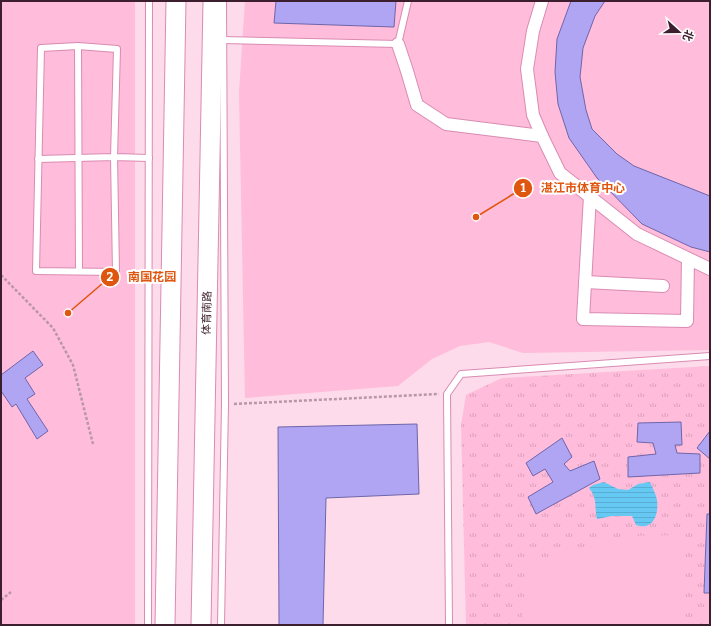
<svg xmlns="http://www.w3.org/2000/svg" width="711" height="626" font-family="Bitter,'Noto Sans SC',serif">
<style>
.grass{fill:url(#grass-tufts)}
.park{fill:#ffbcdb}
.water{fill:url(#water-rules)}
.building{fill:#afa5f3;stroke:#6f65aa}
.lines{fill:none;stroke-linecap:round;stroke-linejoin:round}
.lane-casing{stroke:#da8bb2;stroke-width:8}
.street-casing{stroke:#da8bb2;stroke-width:14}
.primary-casing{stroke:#da8bb2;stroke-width:21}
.path{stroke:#b897a7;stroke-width:2.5;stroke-dasharray:3 2;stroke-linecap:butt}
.lane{stroke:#fff;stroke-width:6}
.street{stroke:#fff;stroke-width:12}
.primary{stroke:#fff;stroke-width:19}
.labels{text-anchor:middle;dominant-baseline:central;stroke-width:4;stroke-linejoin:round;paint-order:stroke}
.street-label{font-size:11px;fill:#3d1e2e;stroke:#fff}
.leader{fill:none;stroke:#df560e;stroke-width:1.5}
.callout-dot{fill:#df560e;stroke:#fff;stroke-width:1.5}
.mark-label{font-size:12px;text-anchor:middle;font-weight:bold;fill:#fff}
.callout-label{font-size:12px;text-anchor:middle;font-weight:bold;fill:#df560e;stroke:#fff;stroke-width:4;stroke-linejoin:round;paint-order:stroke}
</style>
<defs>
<pattern id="grass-tufts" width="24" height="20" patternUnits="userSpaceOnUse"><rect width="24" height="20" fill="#ffbcdb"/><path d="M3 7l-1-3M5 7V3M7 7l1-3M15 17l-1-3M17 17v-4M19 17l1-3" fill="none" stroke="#dba1bc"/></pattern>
<pattern id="water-rules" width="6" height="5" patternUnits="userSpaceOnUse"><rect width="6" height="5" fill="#66c9f4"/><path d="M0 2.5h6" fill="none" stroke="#59acd2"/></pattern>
</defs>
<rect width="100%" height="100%" fill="#fddbea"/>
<polygon class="grass" points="710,366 710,625 466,625 461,425 466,395 502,378"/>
<g class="park">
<rect x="1" y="1" width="134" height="624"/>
<polygon points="245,1 710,1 710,350 523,353 489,342 460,346 432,359 398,386 245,398 239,92"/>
<polygon points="685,535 685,625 522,625 526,565 627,536"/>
</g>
<path class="water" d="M604,482L618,489L628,490L638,484L650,482C652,487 656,494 657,500C659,515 653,531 636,525L632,516H612L597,519C594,506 598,499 589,488L593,485Z"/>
<g class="building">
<polygon points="276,1 396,1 394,27 274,23"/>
<polygon points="571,1 605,1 595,16 583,48 580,77 586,110 592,129 617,154 634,166 710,196 710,252 691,247 642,224 597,178 569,138 558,104 555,72 557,39"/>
<polygon points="33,351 43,365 25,378 35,394 27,399 48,431 37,439 16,404 12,407 1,391 1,375"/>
<polygon points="681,422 682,445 675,445 677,453 700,454 700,473 628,477 628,457 656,454 653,443 637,442 638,423"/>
<polygon points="417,424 419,494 326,498 323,625 279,625 278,427"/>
<polygon points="710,431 710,459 697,448"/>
<polygon points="562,438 572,457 564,464 570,471 594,461 600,479 536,514 528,497 553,482 545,469 533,476 526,463"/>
<polygon points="707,514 710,514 710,593 704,593"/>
</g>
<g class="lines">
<defs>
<g id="lane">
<polyline points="223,40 398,44 408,1"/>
<polyline points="78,46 79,271"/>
<polyline points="38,159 114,157 116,272 36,271 41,48 78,46 117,49 114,157 149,158"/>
<polyline points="148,625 149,1"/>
<polyline points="221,625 225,404 223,1"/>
<polyline points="449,625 447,394 461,374 710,356"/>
</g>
<g id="street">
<polyline points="398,44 407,71 417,105 446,124 542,136 560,173 637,234 710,269"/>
<polyline points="542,136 533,115 527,69 533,31 542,1"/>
<polyline points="590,196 583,319 687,321 688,259"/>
<polyline points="585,282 663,286"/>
</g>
<g id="primary">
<polyline points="165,625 176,1"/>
<polyline points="201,625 213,1"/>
</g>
</defs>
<use href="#lane" class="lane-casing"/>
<use href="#street" class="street-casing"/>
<use href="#primary" class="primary-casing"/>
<g class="path">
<polyline points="1,275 53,328 73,365 93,444"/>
<polyline points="234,404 439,394"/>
<polyline points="1,600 11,592"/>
</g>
<use href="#lane" class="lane"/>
<use href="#street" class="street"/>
<use href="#primary" class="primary"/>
</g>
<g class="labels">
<g class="street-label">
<text transform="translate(207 313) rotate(-89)">体育南路</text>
</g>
</g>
<path class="leader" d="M476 217L523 188M68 313L110 277"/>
<g class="callout-dot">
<circle cx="476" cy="217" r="4"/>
<circle cx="68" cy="313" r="4"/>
<circle cx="523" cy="188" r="10"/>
<circle cx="110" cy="277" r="10"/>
</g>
<g class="mark-label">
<text x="523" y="192">1</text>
<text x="110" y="281">2</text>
</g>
<g class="callout-label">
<text x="583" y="192">湛江市体育中心</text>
<text x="152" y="281">南国花园</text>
</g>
<rect width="711" height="626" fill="none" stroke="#3d1e2e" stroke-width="4"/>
<g transform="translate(679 32) rotate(111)" stroke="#ffffff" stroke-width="3" paint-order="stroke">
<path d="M0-3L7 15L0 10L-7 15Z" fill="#3d1e2e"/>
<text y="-6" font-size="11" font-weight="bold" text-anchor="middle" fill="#3d1e2e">北</text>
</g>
</svg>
